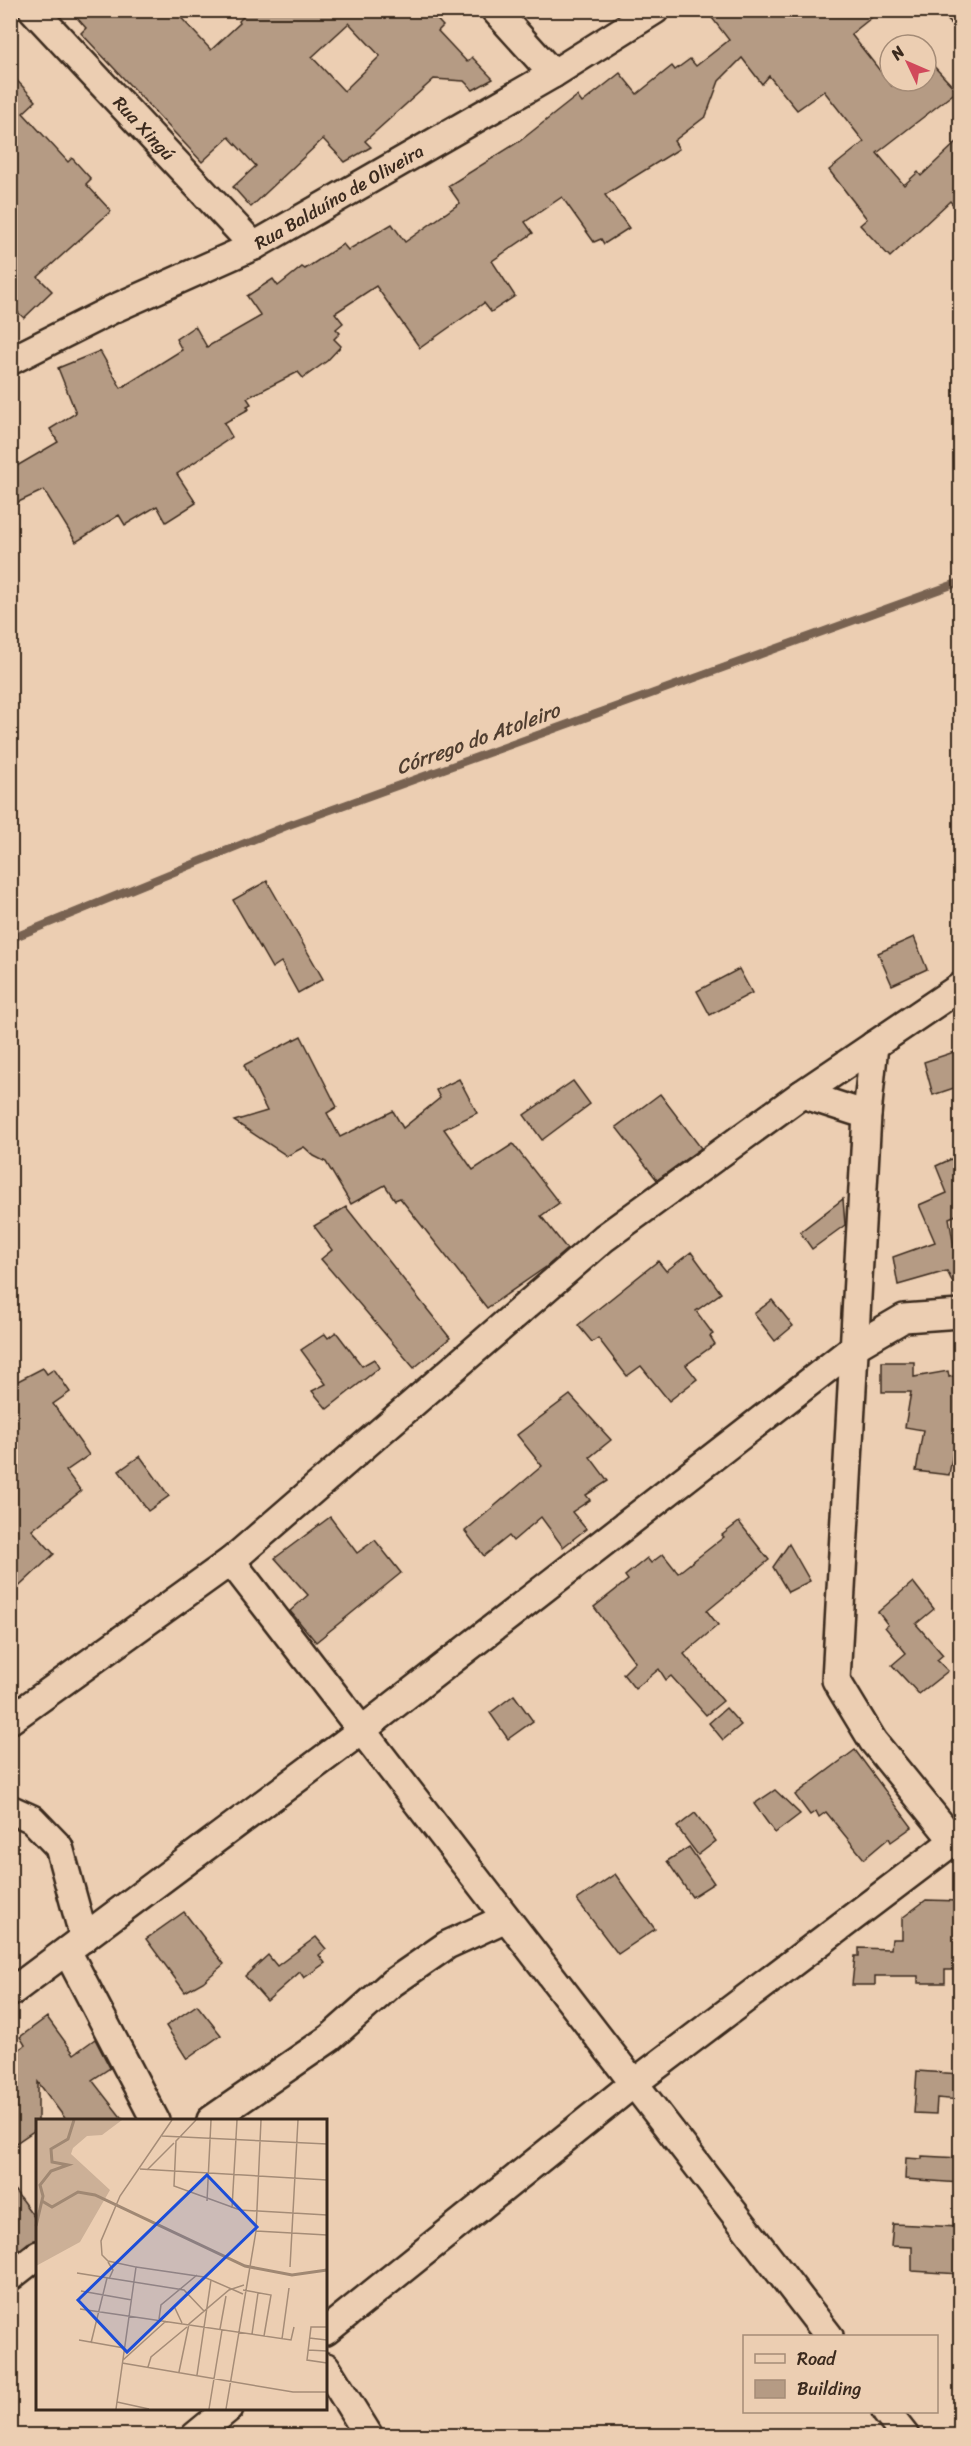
<svg xmlns="http://www.w3.org/2000/svg" width="971" height="2446" font-family="Sriracha,sans-serif">
<style>
.lines{fill:none;stroke-linecap:round;stroke-linejoin:round}
.stream{stroke:#786251;stroke-width:8}
.building{fill:#b59b84;stroke:#3b2a1e;stroke-width:1.5;fill-rule:evenodd}
.minor-casing{stroke:#3b2a1e;stroke-width:32}
.minor{stroke:#ecceb2;stroke-width:27}
.labels{text-anchor:middle;dominant-baseline:central;stroke-width:4.5;stroke-linejoin:round;paint-order:stroke}
.street-label{font-size:18px;fill:#3b2a1e;stroke:#ecceb2}
.water-label{font-size:20px;font-style:italic;fill:#4f3d2f;stroke:#ecceb2}
.inset-river{fill:none;stroke:#a08873;stroke-width:3}
.inset-road{fill:none;stroke:#a58c77;stroke-width:1.5}
.view{fill:#1d4ed8;fill-opacity:0.15;stroke:#1d4ed8;stroke-width:3}
.inset-edge{fill:none;stroke:#3b2a1e;stroke-width:3}
</style>
<rect width="100%" height="100%" fill="#ecceb2"/>
<filter id="ink" filterUnits="userSpaceOnUse"><feTurbulence type="fractalNoise" baseFrequency=".0167" numOctaves="2"/><feDisplacementMap in="SourceGraphic" scale="12" xChannelSelector="R" yChannelSelector="G"/><feConvolveMatrix kernelMatrix="1 2 1 2 8 2 1 2 1" color-interpolation-filters="sRGB"/></filter>
<g filter="url(#ink)">
<g class="lines">
<polyline class="stream" points="10,939 289,825 960,582"/>
</g>
<g class="building">
<path d="M70,10H174L211,50L240,23L239,21L249,10H428L443,26L438,31L467,62L472,57L493,79L473,90L464,81L434,79L365,141L371,147L345,162L323,139L251,207L233,187L256,166L229,137L202,162L81,33L86,28ZM349,23L380,56L344,91L312,57Z"/>
<polygon points="706,10 881,10 851,34 892,86 898,81 926,81 926,58 957,91 877,153 904,185 918,172 921,176 960,139 960,213 950,201 890,257 860,225 867,219 829,170 864,142 824,91 797,110 769,76 762,84 742,58 719,81 706,116 674,141 679,149 605,195 629,228 604,244 601,239 594,242 562,197 525,222 533,233 492,261 515,296 491,312 484,303 420,348 376,286 335,313 343,323 336,329 340,333 334,339 341,346 327,361 303,378 298,372 247,398 251,404 247,406 249,409 224,423 232,437 177,474 196,503 166,522 157,506 125,525 119,515 76,542 44,490 10,506 10,470 58,442 50,429 76,413 58,368 100,351 121,388 182,350 176,339 195,326 207,347 261,316 247,296 273,279 278,286 302,267 305,269 343,244 348,250 392,224 405,242 460,203 448,186 520,141 577,96 582,103 620,73 637,94 672,66 675,70 690,59 696,66 729,40"/>
<polygon points="10,73 36,101 23,113 68,162 72,158 91,179 86,184 111,211 38,277 52,291 24,318 10,305"/>
<polygon points="267,881 323,979 298,993 281,962 272,968 233,900"/>
<polygon points="914,937 927,969 892,985 878,953"/>
<polygon points="739,969 752,993 710,1015 697,991"/>
<polygon points="301,1036 337,1107 327,1113 340,1137 393,1111 403,1128 440,1098 436,1090 459,1079 477,1113 444,1129 473,1170 513,1144 559,1203 541,1216 567,1249 546,1267 487,1308 400,1198 395,1200 385,1185 351,1204 326,1162 314,1156 304,1147 287,1156 234,1121 267,1111 244,1065"/>
<polygon points="960,1050 960,1086 933,1095 924,1062"/>
<polygon points="573,1081 590,1104 542,1140 524,1115"/>
<polygon points="660,1094 701,1148 657,1180 616,1127"/>
<polygon points="960,1155 960,1224 956,1215 949,1218 960,1281 953,1283 947,1271 898,1285 893,1257 935,1242 919,1205 947,1193 936,1166"/>
<polygon points="843,1199 845,1225 812,1249 800,1232"/>
<polygon points="346,1207 450,1338 414,1368 321,1259 332,1250 314,1226"/>
<polygon points="691,1252 721,1293 696,1311 713,1334 710,1336 715,1344 686,1365 697,1379 669,1401 641,1366 627,1376 598,1338 592,1342 578,1325 658,1261 666,1271"/>
<polygon points="772,1300 793,1326 775,1341 754,1314"/>
<polygon points="336,1332 362,1366 374,1359 379,1368 327,1409 312,1391 326,1384 301,1350 325,1334 328,1338"/>
<polygon points="882,1362 914,1362 914,1377 948,1371 949,1377 954,1376 957,1394 960,1395 960,1413 949,1475 916,1471 923,1430 905,1427 911,1392 882,1392"/>
<polygon points="43,1368 47,1374 54,1369 70,1392 53,1404 89,1455 66,1471 81,1491 32,1530 54,1554 10,1595 10,1385"/>
<polygon points="570,1395 611,1440 590,1457 608,1481 586,1495 590,1500 572,1512 586,1529 563,1547 541,1517 513,1541 509,1536 484,1556 465,1531 542,1466 517,1435"/>
<polygon points="140,1456 169,1496 148,1511 119,1471"/>
<polygon points="330,1517 357,1553 375,1540 401,1573 316,1642 290,1611 308,1595 275,1558"/>
<polygon points="739,1522 769,1560 707,1611 718,1625 684,1654 723,1701 706,1715 671,1676 666,1680 659,1669 635,1689 623,1674 635,1662 594,1607 628,1580 625,1576 647,1558 651,1563 663,1554 678,1573 724,1537 722,1535"/>
<polygon points="789,1544 810,1581 788,1592 773,1567"/>
<polygon points="913,1582 934,1609 916,1624 943,1655 937,1660 948,1671 919,1694 892,1665 906,1653 885,1627 888,1625 878,1612"/>
<polygon points="514,1695 533,1721 508,1739 490,1713"/>
<polygon points="726,1708 741,1725 723,1740 709,1723"/>
<polygon points="855,1750 912,1827 891,1842 889,1838 864,1859 826,1812 819,1817 816,1811 810,1815 795,1795"/>
<polygon points="775,1790 800,1814 775,1833 754,1804"/>
<polygon points="695,1813 716,1841 698,1855 677,1827"/>
<polygon points="689,1847 714,1883 692,1897 667,1861"/>
<polygon points="615,1874 655,1929 618,1954 577,1900"/>
<polygon points="926,1900 960,1901 960,1970 945,1970 945,1983 918,1983 918,1976 875,1976 875,1985 852,1985 855,1956 859,1956 859,1948 891,1949 892,1939 902,1939 902,1918"/>
<polygon points="184,1912 224,1964 203,1982 185,1992 146,1939"/>
<polygon points="316,1937 326,1949 319,1955 325,1963 304,1978 300,1972 267,2001 245,1976 268,1955 277,1966"/>
<polygon points="197,2005 221,2035 187,2059 166,2026"/>
<polygon points="47,2017 74,2054 95,2039 110,2068 92,2080 124,2121 67,2121 38,2082 38,2128 10,2147 10,2056 25,2045 20,2037"/>
<polygon points="917,2071 960,2074 960,2100 937,2098 936,2114 914,2113"/>
<polygon points="922,2156 960,2158 960,2183 905,2179 906,2158 922,2159"/>
<polygon points="10,2184 38,2222 38,2239 28,2243 10,2257"/>
<polygon points="893,2224 960,2227 960,2274 912,2271 912,2247 891,2246"/>
</g>
<g class="lines">
<defs>
<g id="minor">
<path id="s1" d="M33,10L254,246"/>
<polyline points="495,10 553,74"/>
<polyline points="960,10 960,11"/>
<path id="s2" d="M10,361L113,309L254,246L553,74L655,10"/>
<polyline points="874,1045 867,1115 836,1680 873,1741 954,1841"/>
<polyline points="802,1094 867,1115"/>
<polyline points="231,1561 604,1238 802,1094 960,987"/>
<polyline points="10,1720 231,1561 829,2336"/>
<polyline points="10,1809 32,1819 59,1847 84,1938"/>
<polyline points="67,1951 155,2120"/>
<polyline points="10,1993 362,1730 856,1346 904,1318 960,1314"/>
<polyline points="211,2120 330,2038 392,1983 447,1945 506,1918"/>
<polyline points="10,2277 38,2255"/>
<polyline points="326,2331 634,2083 960,1836"/>
<polyline points="326,2367 369,2436"/>
<polyline points="886,2412 905,2436"/>
<polyline points="195,2436 229,2408"/>
</g>
</defs>
<use href="#minor" class="minor-casing"/>
<use href="#minor" class="minor"/>
</g>
</g>
<g class="labels">
<g class="street-label">
<text stroke="none"><textPath href="#s1" startOffset="162">Rua Xingú</textPath></text>
<text stroke="none"><textPath href="#s2" startOffset="368">Rua Balduíno de Oliveira</textPath></text>
</g>
<g class="water-label">
<text transform="translate(478 739) rotate(-20)">Córrego do Atoleiro</text>
</g>
</g>
<g transform="translate(36 2119)">
<rect width="291" height="291" fill="#ecceb2"/>
<path d="M0,1H86L66,16L51,17L37,29L35,35L74,71L44,123L0,147Z" fill="#ccb097"/>
<path class="inset-river" d="M6,82L16,88L42,73L59,76L209,147L256,156L291,151M0,107L7,77L4,66L15,52L32,46L16,43L15,30L32,20L38,1"/>
<path class="inset-road" d="M160,1L140,22L138,67L204,91L291,96M126,17L291,25M104,50L291,61M111,51L138,24M171,82L175,1M196,89L201,1M220,112L291,116M72,143L77,151L73,160M100,148L168,158L207,175M254,148L262,1M41,154L148,171L168,192M207,171L235,176L228,217M45,172L96,181M138,187L146,204M44,190L255,221L258,208M123,200L125,186L161,156M291,208H275L271,241L291,244M184,210L190,177M216,215L222,174M273,219L291,221M246,220L253,169M43,221L88,229M55,224L71,159M272,231L291,232M87,241L130,202M86,244L257,273H291M112,248L115,238L151,208M143,253L153,205L193,171L208,166M161,256L175,161M81,283L113,290M80,290L100,148L72,142L66,136L65,122L84,77L136,1M173,290L186,211M190,290L220,112L225,1"/>
<path class="view" d="M171,56L221,108L91,233L42,181Z"/>
<rect width="291" height="291" class="inset-edge"/>
</g>
<rect width="971" height="2446" fill="none" stroke="#ecceb2" stroke-width="36"/>
<rect x="18" y="18" width="935" height="2410" fill="none" stroke="#3b2a1e" stroke-width="2" filter="url(#ink)"/>
<rect x="743" y="2335" width="195" height="78" fill="#ecceb2" stroke="#a58c77" stroke-width="1.5"/>
<rect x="755" y="2354" width="30" height="9" fill="#ecceb2" stroke="#a58c77" stroke-width="1.5"/>
<text x="797" y="2365" font-size="18" fill="#3b2a1e">Road</text>
<rect x="755" y="2380" width="30" height="18" fill="#b59b84" stroke="#a58c77" stroke-width="1.5"/>
<text x="797" y="2395" font-size="18" fill="#3b2a1e">Building</text>
<g transform="translate(908 63) rotate(314)"><circle r="28" fill="#ecceb2" stroke="#a58c77" stroke-width="1.5"/>
<path d="M0-4.5L10 22L0 15L-10 22Z" fill="#d1495b"/>
<text y="-9" font-size="16" font-weight="bold" text-anchor="middle" fill="#3b2a1e">N</text>
</g>
</svg>
